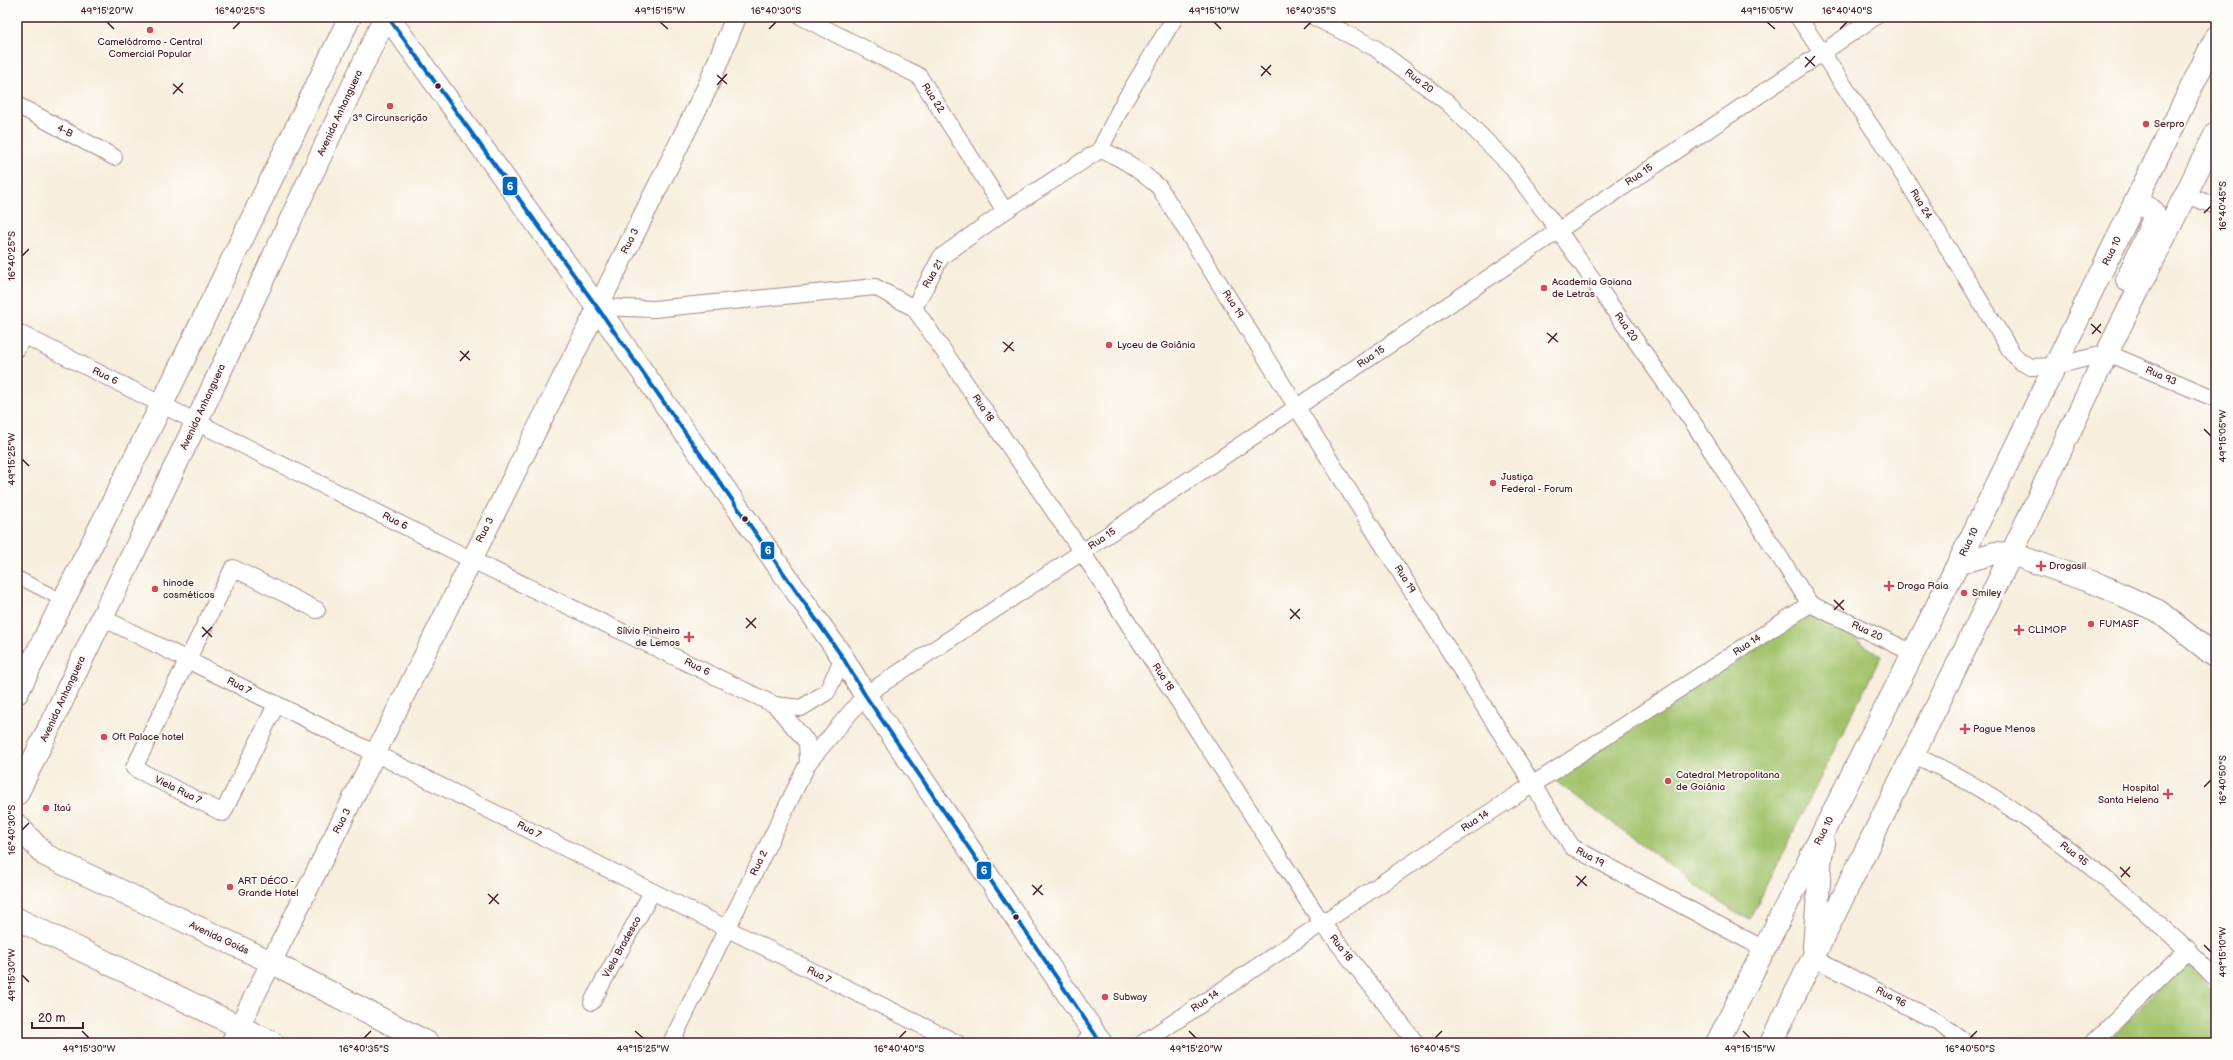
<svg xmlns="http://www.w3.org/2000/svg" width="2233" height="1060" font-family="'Balsamiq Sans',sans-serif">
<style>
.green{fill:#a1c26b;stroke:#76704b}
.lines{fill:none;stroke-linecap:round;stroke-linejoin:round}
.pedestrian-casing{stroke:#a08684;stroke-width:14}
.minor-casing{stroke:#a08684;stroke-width:18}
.tertiary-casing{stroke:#a08684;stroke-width:22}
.secondary-casing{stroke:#a08684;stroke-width:24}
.primary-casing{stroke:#a08684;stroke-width:24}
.pedestrian{stroke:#fff;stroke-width:12}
.minor{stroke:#fff;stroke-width:16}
.tertiary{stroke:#fff;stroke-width:20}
.secondary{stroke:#fff;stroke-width:22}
.primary{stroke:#fff;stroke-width:22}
.bus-1-casing{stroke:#fdfcf7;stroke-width:7}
.bus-1{stroke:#0065bd;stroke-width:4}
.ticks{fill:none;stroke:#4a1f2b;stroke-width:1.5}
.poi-dot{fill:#d1495b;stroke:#fdfcf7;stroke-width:1.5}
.bus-dot{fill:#4a1f2b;stroke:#fdfcf7;stroke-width:1.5}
.labels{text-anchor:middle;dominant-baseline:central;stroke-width:3.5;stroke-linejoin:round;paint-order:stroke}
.poi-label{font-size:10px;fill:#4a1f2b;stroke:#fdfcf7;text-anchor:start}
.street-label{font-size:10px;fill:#4a1f2b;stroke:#fdfcf7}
.line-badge{stroke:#fdfcf7;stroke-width:1.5}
.badge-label{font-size:11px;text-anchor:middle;font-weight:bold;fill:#fff}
.neatline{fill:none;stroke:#4a1f2b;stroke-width:1.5}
.ticks-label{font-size:10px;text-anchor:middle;fill:#4a1f2b}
</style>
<rect width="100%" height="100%" fill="#fdfcf7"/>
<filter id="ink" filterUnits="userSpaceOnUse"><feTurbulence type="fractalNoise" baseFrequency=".025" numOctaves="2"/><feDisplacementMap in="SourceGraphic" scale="8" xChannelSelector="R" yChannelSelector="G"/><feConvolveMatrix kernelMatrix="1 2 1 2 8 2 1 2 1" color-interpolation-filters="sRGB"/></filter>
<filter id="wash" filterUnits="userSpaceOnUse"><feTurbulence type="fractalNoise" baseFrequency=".012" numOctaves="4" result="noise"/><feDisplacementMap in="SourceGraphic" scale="16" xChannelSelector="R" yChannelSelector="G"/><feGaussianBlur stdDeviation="0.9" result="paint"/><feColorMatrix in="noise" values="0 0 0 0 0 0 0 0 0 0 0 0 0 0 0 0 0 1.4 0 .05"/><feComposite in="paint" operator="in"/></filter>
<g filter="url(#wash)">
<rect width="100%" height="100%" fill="#f7eedd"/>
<g class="green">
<polygon points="1814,611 1881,656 1750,919 1734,912 1554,780"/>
<polygon points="2186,960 2216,993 2216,1043 2106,1043"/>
</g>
</g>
<g filter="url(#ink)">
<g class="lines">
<defs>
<polyline id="pedestrian" points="17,577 64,601"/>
<g id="minor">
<polyline points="802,17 919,76 1005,211"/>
<polyline points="1314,17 1375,48 1447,102 1510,165 1558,230 1694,424 1810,604 1913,653"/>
<polyline points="1798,17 1899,168 2012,353 2021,362 2031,367 2056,366 2107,353 2216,399"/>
<polyline points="17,105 114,157"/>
<path d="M1100,150C1124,158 1140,171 1159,187L1572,847L1764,949"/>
<polyline points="2185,195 2216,206"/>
<polyline points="597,307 654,309 875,287 914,308 1082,552 1322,923 1416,1043"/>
<polyline points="914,308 941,257 1005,211 1100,150 1122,105 1175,17"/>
<polyline points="17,332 470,559 775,705 801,708 827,692 843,658"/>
<polyline points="17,349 23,336"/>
<polyline points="101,617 957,1043"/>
<polyline points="276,705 223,813 134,768 233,568 317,610"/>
<polyline points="775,705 807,742 808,763"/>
<path d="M1913,755C1993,789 2066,845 2132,901C2161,926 2190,951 2216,979"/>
<polyline points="1813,958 1940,1023 1966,1043"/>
<polyline points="592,1002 652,892"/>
<polyline points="671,1043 808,763 865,695 1082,552 1875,17"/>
<polyline points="1083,1043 1094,1033"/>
<polyline points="1143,1043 1406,867 1810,604"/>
<polyline points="2093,1043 2188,949"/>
</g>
<polyline id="tertiary" points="231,1043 708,86 736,17"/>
<g id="secondary">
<polyline points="388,17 597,307 843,658 865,695 1101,1043"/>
<polyline points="2127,280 2155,216 2153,211 2144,206 2134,205"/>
<polyline points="1959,563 1995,553 2012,554 2100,585 2158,611 2216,657"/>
<polyline points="1814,947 1821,855 1824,844"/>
<polyline points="1717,1043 1963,554 2216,37"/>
<polyline points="1771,1043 1996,586 2107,353 2216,133"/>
</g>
<g id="primary">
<polyline points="17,693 162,404 350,17"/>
<polyline points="17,794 197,421 385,17"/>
<polyline points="17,825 45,855 271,962 428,1043"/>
<polyline points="17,919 273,1043"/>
</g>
</defs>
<use href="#pedestrian" class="pedestrian-casing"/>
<use href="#minor" class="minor-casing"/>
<use href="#tertiary" class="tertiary-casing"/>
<use href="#secondary" class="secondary-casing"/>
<use href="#primary" class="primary-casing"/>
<use href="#pedestrian" class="pedestrian"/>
<use href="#minor" class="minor"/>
<use href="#tertiary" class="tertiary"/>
<use href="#secondary" class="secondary"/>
<use href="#primary" class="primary"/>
<defs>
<polyline id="bus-1" points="388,17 597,307 843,658 865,695 1101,1043"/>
</defs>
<use href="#bus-1" class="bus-1-casing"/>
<use href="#bus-1" class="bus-1"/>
</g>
</g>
<path class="ticks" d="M107,22L114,29M660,22L668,29M1214,22L1221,29M1767,22L1775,29M233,29L240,22M769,29L776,22M1304,29L1311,22M1840,29L1847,22M1805,57L1815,66M1261,66L1271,75M1805,67L1815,56M717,75L727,84M1261,76L1271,65M173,84L183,93M717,85L727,74M173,94L183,83M2204,213L2211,206M22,256L29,249M2091,324L2101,333M1547,333L1558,342M2092,334L2101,324M1003,342L1014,351M1548,343L1557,333M460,351L470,360M1004,352L1013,342M460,361L469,351M2204,429L2211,436M22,459L29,466M1834,600L1844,610M1290,609L1300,619M1834,610L1844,600M746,618L756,628M1290,619L1300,609M202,627L212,637M746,628L756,618M202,637L212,627M2204,787L2211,780M22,830L29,823M2120,867L2130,877M1576,876L1587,886M2121,877L2130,867M1032,885L1043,895M1577,886L1586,876M488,894L499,904M1033,895L1042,885M489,904L498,894M2204,945L2211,952M22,975L29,982M82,1031L89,1038M635,1031L643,1038M1189,1031L1196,1038M1743,1031L1750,1038M364,1038L371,1031M899,1038L906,1031M1435,1038L1442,1031M1970,1038L1977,1031"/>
<g class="poi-dot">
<circle cx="150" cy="30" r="4"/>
<circle cx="390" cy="106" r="4"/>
<circle cx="2146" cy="124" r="4"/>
<circle cx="1544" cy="288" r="4"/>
<circle cx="1109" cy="345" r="4"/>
<circle cx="1493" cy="483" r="4"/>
<path d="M2039 560h4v4h4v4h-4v4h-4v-4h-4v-4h4z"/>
<path d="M1887 580h4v4h4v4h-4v4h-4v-4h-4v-4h4z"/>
<circle cx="155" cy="589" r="4"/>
<circle cx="1964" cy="593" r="4"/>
<circle cx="2091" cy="624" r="4"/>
<path d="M2017 624h4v4h4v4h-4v4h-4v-4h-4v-4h4z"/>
<path d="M687 631h4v4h4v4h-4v4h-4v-4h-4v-4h4z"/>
<path d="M1963 723h4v4h4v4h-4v4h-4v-4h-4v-4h4z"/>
<circle cx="104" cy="737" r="4"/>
<circle cx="1668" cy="781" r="4"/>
<path d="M2166 788h4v4h4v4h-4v4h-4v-4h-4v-4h4z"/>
<circle cx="46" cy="808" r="4"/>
<circle cx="230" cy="887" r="4"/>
<circle cx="1105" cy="997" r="4"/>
</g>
<g class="bus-dot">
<circle cx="438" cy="86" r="3.5"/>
<circle cx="745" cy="519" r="3.5"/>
<circle cx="1016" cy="917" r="3.5"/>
</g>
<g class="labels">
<g class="poi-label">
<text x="150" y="42" text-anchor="middle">Camelódromo - Central<tspan x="150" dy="12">Comercial Popular</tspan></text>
<text x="390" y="118" text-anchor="middle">3ª Circunscrição</text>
<text x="2154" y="124">Serpro</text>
<text x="1552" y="282">Academia Goiana<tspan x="1552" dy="12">de Letras</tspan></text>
<text x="1117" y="345">Lyceu de Goiânia</text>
<text x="1501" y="477">Justiça<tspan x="1501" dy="12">Federal - Forum</tspan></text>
<text x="2049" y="566">Drogasil</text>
<text x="163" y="583">hinode<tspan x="163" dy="12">cosméticos</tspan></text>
<text x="1897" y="586">Droga Raia</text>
<text x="1972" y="593">Smiley</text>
<text x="2099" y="624">FUMASF</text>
<text x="2028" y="630">CLIMOP</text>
<text x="680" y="631" text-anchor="end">Sílvio Pinheiro<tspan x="680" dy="12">de Lemos</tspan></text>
<text x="1973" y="729">Pague Menos</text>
<text x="112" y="737">Oft Palace hotel</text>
<text x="1676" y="775">Catedral Metropolitana<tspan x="1676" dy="12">de Goiânia</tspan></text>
<text x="2159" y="788" text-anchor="end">Hospital<tspan x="2159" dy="12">Santa Helena</tspan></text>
<text x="54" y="808">Itaú</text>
<text x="238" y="881">ART DÉCO -<tspan x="238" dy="12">Grande Hotel</tspan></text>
<text x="1113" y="997">Subway</text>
</g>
<g class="street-label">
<text transform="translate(1419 81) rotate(37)">Rua 20</text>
<text transform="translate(933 98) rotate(57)">Rua 22</text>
<text transform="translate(340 113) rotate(-65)">Avenida Anhanguera</text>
<text transform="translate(65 131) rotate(28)">4-B</text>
<text transform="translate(1639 175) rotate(-34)">Rua 15</text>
<text transform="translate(1921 204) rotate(59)">Rua 24</text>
<text transform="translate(630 241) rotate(-63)">Rua 3</text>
<text transform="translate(2112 251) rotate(-64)">Rua 10</text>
<text transform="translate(933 274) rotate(-60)">Rua 21</text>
<text transform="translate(1233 304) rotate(58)">Rua 19</text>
<text transform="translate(1626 327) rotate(55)">Rua 20</text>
<text transform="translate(1371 357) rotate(-34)">Rua 15</text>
<text transform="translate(105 376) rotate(26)">Rua 6</text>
<text transform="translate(2161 376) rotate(23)">Rua 93</text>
<text transform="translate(203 407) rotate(-65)">Avenida Anhanguera</text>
<text transform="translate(983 408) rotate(56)">Rua 18</text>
<text transform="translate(395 521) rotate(27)">Rua 6</text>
<text transform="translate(485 530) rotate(-63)">Rua 3</text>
<text transform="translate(1102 539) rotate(-34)">Rua 15</text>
<text transform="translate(1969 542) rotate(-64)">Rua 10</text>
<text transform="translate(1405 579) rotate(58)">Rua 19</text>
<text transform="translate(1867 631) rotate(25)">Rua 20</text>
<text transform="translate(1747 645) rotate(-33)">Rua 14</text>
<text transform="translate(697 667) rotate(26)">Rua 6</text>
<text transform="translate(1163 677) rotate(57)">Rua 18</text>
<text transform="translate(239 686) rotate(27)">Rua 7</text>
<text transform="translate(63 699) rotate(-65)">Avenida Anhanguera</text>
<text transform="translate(178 790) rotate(26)">Viela Rua 7</text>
<text transform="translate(342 821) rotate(-63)">Rua 3</text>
<text transform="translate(1475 821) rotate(-33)">Rua 14</text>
<text transform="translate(529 830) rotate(27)">Rua 7</text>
<text transform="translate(1824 831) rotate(-63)">Rua 10</text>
<text transform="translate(2074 854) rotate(38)">Rua 95</text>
<text transform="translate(1590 857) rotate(28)">Rua 19</text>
<text transform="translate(759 863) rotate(-64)">Rua 2</text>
<text transform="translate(219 938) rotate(25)">Avenida Goiás</text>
<text transform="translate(622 947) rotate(-61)">Viela Bradesco</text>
<text transform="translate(1341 948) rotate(52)">Rua 18</text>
<text transform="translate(819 975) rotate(26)">Rua 7</text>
<text transform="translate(1891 997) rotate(28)">Rua 96</text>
<text transform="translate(1205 1001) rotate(-34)">Rua 14</text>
</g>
</g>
<g class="line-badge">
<rect x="502" y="176" width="16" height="20" rx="4" fill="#0065bd"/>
<rect x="760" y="541" width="15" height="19" rx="4" fill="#0065bd"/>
<rect x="976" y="861" width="16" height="19" rx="4" fill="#0065bd"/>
</g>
<g class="badge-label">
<text x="510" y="190">6</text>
<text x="768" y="554">6</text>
<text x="984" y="874">6</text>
</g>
<rect width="2233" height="1060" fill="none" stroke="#fdfcf7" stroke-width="44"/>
<path d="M32 1022v6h51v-6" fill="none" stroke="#4a1f2b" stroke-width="2"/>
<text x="38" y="1022" font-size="12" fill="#4a1f2b" stroke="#fdfcf7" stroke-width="3" paint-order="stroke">20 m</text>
<rect x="22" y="22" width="2189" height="1016" class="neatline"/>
<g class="ticks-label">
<text x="107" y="14">49°15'20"W</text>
<text x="240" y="14">16°40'25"S</text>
<text x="660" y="14">49°15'15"W</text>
<text x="776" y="14">16°40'30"S</text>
<text x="1214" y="14">49°15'10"W</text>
<text x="1311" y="14">16°40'35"S</text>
<text x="1767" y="14">49°15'05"W</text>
<text x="1847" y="14">16°40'40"S</text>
<text transform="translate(2222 206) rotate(-90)" y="4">16°40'45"S</text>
<text transform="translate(11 256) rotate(-90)" y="4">16°40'25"S</text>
<text transform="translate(2222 436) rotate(-90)" y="4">49°15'05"W</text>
<text transform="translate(11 459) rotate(-90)" y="4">49°15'25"W</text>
<text transform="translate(2222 780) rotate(-90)" y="4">16°40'50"S</text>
<text transform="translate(11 830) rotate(-90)" y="4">16°40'30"S</text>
<text transform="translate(2222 952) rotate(-90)" y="4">49°15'10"W</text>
<text transform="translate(11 975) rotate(-90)" y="4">49°15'30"W</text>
<text x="89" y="1052">49°15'30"W</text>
<text x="364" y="1052">16°40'35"S</text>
<text x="643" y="1052">49°15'25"W</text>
<text x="899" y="1052">16°40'40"S</text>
<text x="1196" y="1052">49°15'20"W</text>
<text x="1435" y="1052">16°40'45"S</text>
<text x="1750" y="1052">49°15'15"W</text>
<text x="1970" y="1052">16°40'50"S</text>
</g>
</svg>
